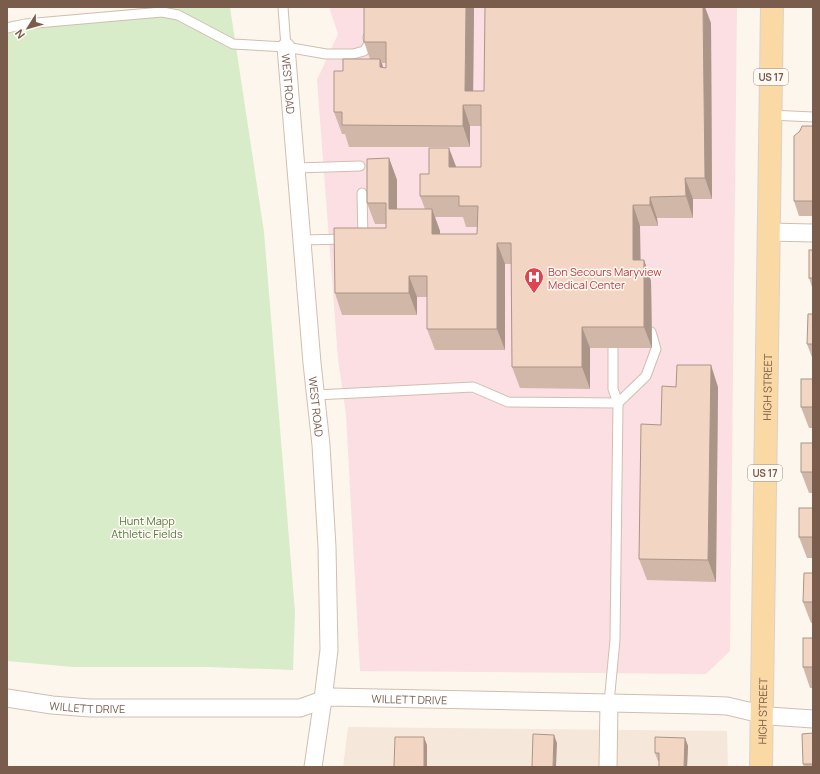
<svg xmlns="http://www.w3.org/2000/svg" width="820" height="774" font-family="Manrope,sans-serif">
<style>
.residential{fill:#f5e8da}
.medical{fill:#fbdfe3}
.green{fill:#d8ecc9}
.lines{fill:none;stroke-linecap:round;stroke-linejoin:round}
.lane-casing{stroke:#d1beb0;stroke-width:11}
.street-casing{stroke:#d1beb0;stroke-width:19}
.primary-casing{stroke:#dad1cd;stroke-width:24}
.lane{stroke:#fff;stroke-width:9}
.street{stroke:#fff;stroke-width:17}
.primary{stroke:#fbd9a5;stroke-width:22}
.wall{fill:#d1b7a8;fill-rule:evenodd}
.shaded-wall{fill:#aa9588}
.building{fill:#f3d5c3;stroke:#aa9588}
.labels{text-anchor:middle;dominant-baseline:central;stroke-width:3;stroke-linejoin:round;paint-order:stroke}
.shield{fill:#fffaf3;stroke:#a28b7f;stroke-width:1}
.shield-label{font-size:10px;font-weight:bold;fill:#7a5c4d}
.street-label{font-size:11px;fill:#7a5c4d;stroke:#fffaf3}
.health-label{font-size:11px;fill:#be3a42;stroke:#fffaf3;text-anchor:start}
.park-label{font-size:11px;fill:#537a41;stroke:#fffaf3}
</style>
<rect width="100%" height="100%" fill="#fdf6ec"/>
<polygon class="residential" points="348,727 727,731 728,767 343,767"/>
<polygon class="medical" points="329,7 737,7 730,651 706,674 360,671 346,415 338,359 317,80 338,34"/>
<polygon class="green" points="154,7 230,7 264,232 295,612 293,670 208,667 73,667 7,661 7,21"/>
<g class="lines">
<defs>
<g id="lane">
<polyline points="283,7 286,47"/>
<polyline points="7,28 25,24 162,12 178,15 233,44 286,47 326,54 353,54 364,51 369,44 368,37"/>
<polyline points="770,115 813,117"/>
<polyline points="297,168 360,166"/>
<polyline points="362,239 363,239 362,193"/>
<polyline points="302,240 347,239"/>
<polyline points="613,348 613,389 618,403 646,376 656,349 651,332"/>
<polyline points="316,395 473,387 508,402 618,403 615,640 609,703"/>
</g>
<g id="street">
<path id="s1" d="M286,47L312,363L321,445L327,547L329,650L323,699L313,767"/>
<polyline points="768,232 813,233"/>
<path id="s2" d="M7,698L52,705L90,708H300L331,697L701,705L727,706L769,716L813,719"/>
<polyline points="608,767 609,703"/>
</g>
<g id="primary">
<path id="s3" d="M761,767L772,7"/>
</g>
</defs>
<use href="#lane" class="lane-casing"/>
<use href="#street" class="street-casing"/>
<use href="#primary" class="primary-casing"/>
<use href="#lane" class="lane"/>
<use href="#street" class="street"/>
<use href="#primary" class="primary"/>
</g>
<g class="wall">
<path d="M364,7H474L473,91H484L711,23L712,199H693V218H657L658,226H640V260H644L651,281L652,348H590V389L520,388L512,367L511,264H505V350H435L427,329V297H417V315H342L335,293L386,228V224H375L367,203L389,158L397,180V209H425L420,196L429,174L456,167H481V126H470V147H349L345,134H342L334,112L343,71L370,59L364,42ZM382,63H386V68L383,67ZM435,217H463L466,227H477V234H440V231Z"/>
<polygon points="813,126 813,216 799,216 794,201"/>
<polygon points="813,250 813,290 809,278"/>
<polygon points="813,314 813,360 807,344"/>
<polygon points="813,379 813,428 809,428 801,407"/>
<polygon points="676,387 718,387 716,582 647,580 639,559 661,425"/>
<polygon points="813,443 813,493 809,493 801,472"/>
<polygon points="813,508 813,558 807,558 799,537"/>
<polygon points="813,573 813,623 811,623 803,602"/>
<polygon points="813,638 813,688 810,688 803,667"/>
<polygon points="813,733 813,767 804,767 803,764"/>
<polygon points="685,738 688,746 687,767 659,767 659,761 658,761 655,753"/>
</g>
<g class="shaded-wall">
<polygon points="466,7 474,7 473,105 465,91"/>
<polygon points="703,7 705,7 711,23 712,199 705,178"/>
<polygon points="380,59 388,81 380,67"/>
<polygon points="463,105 470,126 470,147 463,126"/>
<polygon points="449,148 457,169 449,167"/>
<polygon points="389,158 397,180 397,231 389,209"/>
<polygon points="685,178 693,199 693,218 686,196"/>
<polygon points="650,197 657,218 658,226 650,205"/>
<polygon points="633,205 640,226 641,281 633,260"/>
<polygon points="432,209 440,231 440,255 432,234"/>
<polygon points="497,243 505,264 505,350 497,329"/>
<polygon points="644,260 651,281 652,348 644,327"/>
<polygon points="409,276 417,297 417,315 409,293"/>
<polygon points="582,327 590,348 590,389 582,367"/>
<polygon points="711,365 718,387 716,582 708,560"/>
<polygon points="554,735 557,743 556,767 553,767"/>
<polygon points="424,737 427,745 427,767 424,767"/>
<polygon points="685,738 688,746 687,767 684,767"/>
</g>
<g class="building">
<polygon points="364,7 466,7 465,91 484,91 485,7 703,7 705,178 685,178 686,196 650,197 650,205 633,205 633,260 644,260 644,327 582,327 582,367 512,367 511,243 497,243 497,329 427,329 427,276 409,276 409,293 335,293 334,228 386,228 386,203 367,203 367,159 389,158 389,209 432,209 432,234 477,234 478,206 459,206 459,196 420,196 420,174 429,174 429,148 449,148 449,167 481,167 481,105 463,105 463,126 342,125 342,112 334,112 334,71 343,71 343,59 380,59 380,67 386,68 386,42 364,42"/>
<polygon points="802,126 813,126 813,201 794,201 794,136 800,131"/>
<rect x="809" y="250" width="4" height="28"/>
<polygon points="808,314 813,314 813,344 807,344"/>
<polygon points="677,365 711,365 708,560 639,559 641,424 661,425 662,386 676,387"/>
<rect x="801" y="379" width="12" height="28"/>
<rect x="801" y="443" width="12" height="29"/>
<rect x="799" y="508" width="14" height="29"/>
<polygon points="804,573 813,573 813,602 803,602"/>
<rect x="803" y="638" width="10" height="29"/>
<polygon points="813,733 813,764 803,764 802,734"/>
<polygon points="533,734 554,735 553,767 532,767"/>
<polygon points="395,737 424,737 424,767 394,767"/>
<polygon points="655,737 685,738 684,767 659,767 659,753 655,753"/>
</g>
<defs>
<symbol id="hospital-pin" viewBox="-11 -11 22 30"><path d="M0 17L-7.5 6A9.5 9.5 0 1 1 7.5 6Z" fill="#e0444e" stroke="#fffaf3"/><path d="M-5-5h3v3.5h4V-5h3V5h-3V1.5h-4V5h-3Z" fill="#fff"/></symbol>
</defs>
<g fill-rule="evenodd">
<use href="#hospital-pin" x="523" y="266" width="22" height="30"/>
</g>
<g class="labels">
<g class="shield">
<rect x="754" y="69" width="34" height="16" rx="3"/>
<rect x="748" y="465" width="34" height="16" rx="3"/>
</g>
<g class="shield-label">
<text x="771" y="77">US 17</text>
<text x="765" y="473">US 17</text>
</g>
<g class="street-label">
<text stroke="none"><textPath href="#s1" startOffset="37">WEST ROAD</textPath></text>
<text stroke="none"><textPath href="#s3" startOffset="380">HIGH STREET</textPath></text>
<text stroke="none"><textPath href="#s1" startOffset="361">WEST ROAD</textPath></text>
<text stroke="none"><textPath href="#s2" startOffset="405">WILLETT DRIVE</textPath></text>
<text stroke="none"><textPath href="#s2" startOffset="81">WILLETT DRIVE</textPath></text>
<text stroke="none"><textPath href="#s3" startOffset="56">HIGH STREET</textPath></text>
</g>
<g class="health-label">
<text x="548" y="271">Bon Secours Maryview<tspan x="548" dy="13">Medical Center</tspan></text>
</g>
<g class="park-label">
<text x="147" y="520">Hunt Mapp<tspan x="147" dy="13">Athletic Fields</tspan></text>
</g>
</g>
<rect width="820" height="774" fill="none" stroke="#7a5c4d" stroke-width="16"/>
<g transform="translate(28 28) rotate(233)" stroke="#fffaf3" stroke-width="3" paint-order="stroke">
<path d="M0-3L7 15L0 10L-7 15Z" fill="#7a5c4d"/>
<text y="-6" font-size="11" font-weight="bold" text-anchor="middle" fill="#7a5c4d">N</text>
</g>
</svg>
